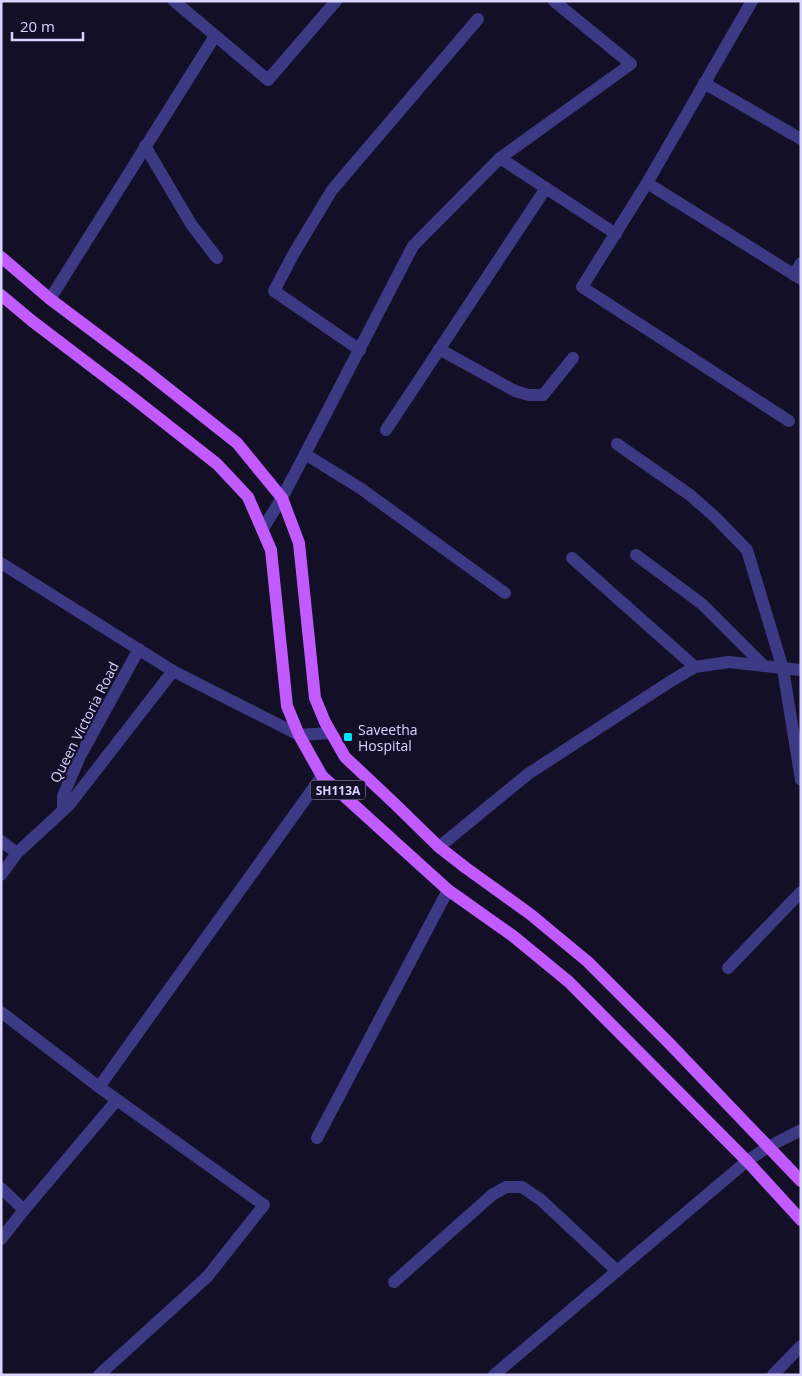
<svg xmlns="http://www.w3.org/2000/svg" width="802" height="1376" font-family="'Open Sans',sans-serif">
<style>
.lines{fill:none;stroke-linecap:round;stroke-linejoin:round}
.minor{stroke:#3d3a85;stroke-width:12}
.major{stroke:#c25bff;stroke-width:12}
.poi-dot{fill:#00e5ff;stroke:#130f26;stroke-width:2}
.labels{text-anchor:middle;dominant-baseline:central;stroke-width:4.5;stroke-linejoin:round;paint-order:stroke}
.shield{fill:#130f26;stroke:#9e99be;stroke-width:1}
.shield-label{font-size:12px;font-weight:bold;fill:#d9d4ff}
.street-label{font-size:14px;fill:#d9d4ff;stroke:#130f26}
.poi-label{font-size:14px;fill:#d9d4ff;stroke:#130f26;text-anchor:start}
</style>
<rect width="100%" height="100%" fill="#130f26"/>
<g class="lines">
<g class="minor">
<polyline points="174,1 268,80 336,1"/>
<polyline points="752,1 647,183 582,287 789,421"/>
<polyline points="704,83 801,139"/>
<polyline points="145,146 191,224 217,258"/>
<polyline points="500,158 616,234"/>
<polyline points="647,183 801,279"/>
<polyline points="794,275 801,263"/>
<polyline points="50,299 215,36"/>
<polyline points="439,349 515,391 529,395 543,395 573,358"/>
<polyline points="360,350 274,291 294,253 332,190 478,19"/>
<polyline points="386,430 546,188"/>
<polyline points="617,444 690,495 715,517 747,550 783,669 801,780"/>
<polyline points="305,454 360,488 505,593"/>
<polyline points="262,530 282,498 305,454 413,246 500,158 631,64 554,1"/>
<polyline points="636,555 702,604 764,666"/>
<polyline points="572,558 695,667"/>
<polyline points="1,563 173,671 299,735 331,733"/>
<polyline points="63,810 63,796 80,756 139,649"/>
<polyline points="1,841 17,853"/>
<polyline points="439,847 528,774 671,681 695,667 729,662 801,670"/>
<polyline points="1,875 17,853 69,805 173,671"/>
<polyline points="728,968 801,892"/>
<polyline points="1,1012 99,1087 264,1205 207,1277 99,1375"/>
<polyline points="99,1087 322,776"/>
<polyline points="317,1138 448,890"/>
<polyline points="1,1188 24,1210"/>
<polyline points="1,1239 24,1210 117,1100"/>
<polyline points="394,1282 492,1195 506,1187 522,1187 541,1200 617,1271"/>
<polyline points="494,1375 747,1161 768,1147 801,1130"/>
<polyline points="773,1375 801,1346"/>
</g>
<g class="major">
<polyline points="1,257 50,299 146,371 237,443 282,498 299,543 315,698 325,722 345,757 395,804 439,847 466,868 530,914 588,962 668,1042 801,1181"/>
<polyline points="1,295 32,321 128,394 217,464 248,497 271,550 287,706 299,735 322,776 448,890 513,936 569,982 747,1161 801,1220"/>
</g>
</g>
<rect class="poi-dot" x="343" y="732" width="10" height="10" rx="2.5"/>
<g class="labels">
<rect class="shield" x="310.5" y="780.5" width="55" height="19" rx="4"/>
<g class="shield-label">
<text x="338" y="790">SH113A</text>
</g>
<g class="street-label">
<text transform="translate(84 722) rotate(-63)">Queen Victoria Road</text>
</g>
<g class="poi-label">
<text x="358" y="729">Saveetha<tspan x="358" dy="16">Hospital</tspan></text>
</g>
</g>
<rect width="802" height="1376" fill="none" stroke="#d9d4ff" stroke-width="5"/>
<path d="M12 32v8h71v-8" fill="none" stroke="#d9d4ff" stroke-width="2.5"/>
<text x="20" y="32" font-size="15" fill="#d9d4ff" stroke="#130f26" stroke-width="4" paint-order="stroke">20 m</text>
</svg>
